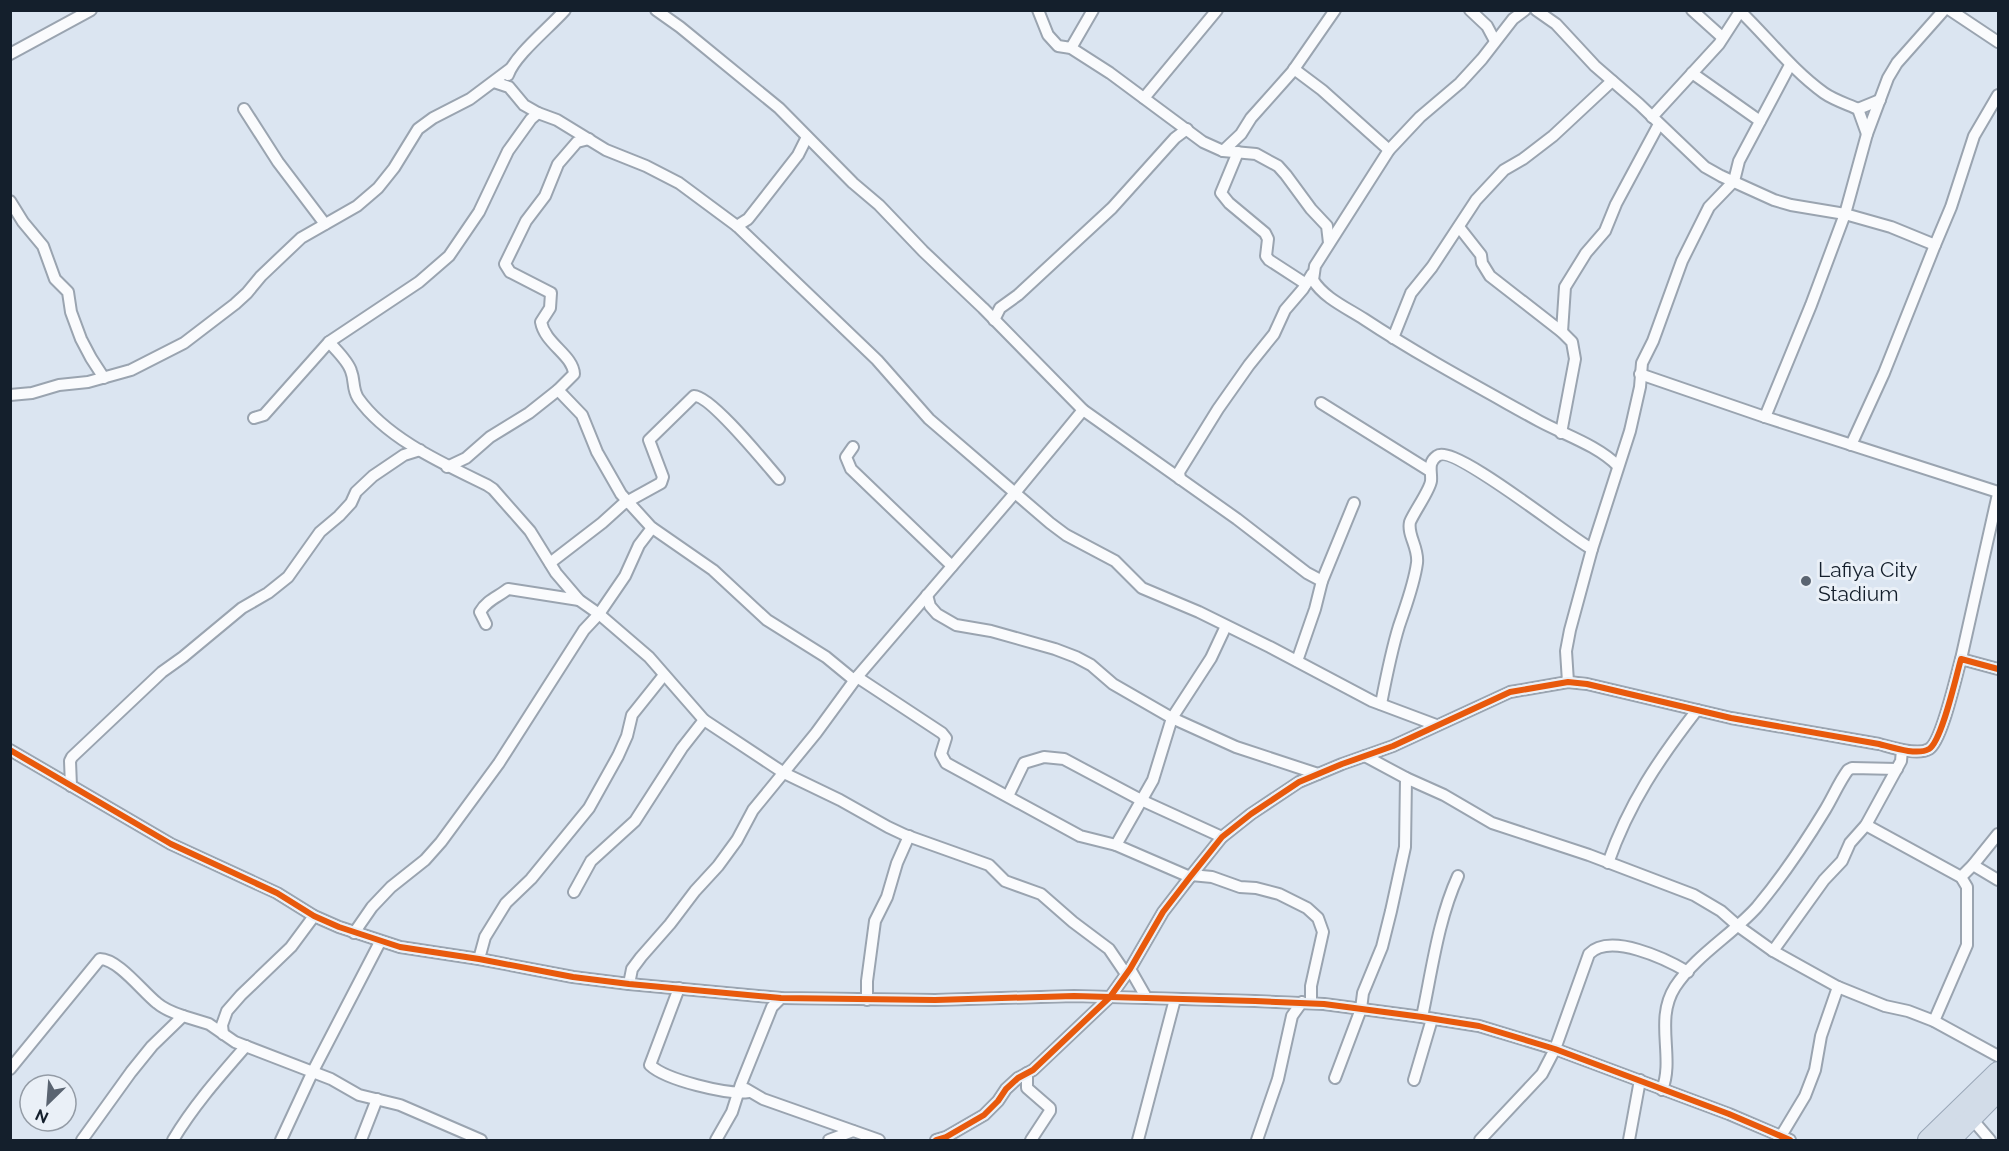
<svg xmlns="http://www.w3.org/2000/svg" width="2009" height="1151" font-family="Raleway,sans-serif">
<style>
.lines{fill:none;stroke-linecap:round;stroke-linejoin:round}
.street-casing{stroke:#9aa4b0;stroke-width:14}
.highway-casing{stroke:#9aa7b8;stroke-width:22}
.street{stroke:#fafbfd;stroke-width:10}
.highway{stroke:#d2dce8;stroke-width:20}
.cycleway-casing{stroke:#eaf0f7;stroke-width:10}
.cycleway{stroke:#e8590c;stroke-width:6}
.poi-dot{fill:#5a6471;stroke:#eaf0f7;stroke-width:2}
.labels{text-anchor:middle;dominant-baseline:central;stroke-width:6;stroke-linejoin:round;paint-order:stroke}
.poi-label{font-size:21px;fill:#141f2c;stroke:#eaf0f7;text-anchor:start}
</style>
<rect width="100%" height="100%" fill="#dbe5f1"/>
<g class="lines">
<defs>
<g id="street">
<polyline points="656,10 680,27 779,108 853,183 879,205 923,251 983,308 1083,410 1237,519 1307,573 1322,581 1315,609 1297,661"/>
<polyline points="1038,10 1048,35 1058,46 1071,48 1110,73 1203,142 1223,151 1256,154 1278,166 1286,175 1311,209 1327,226 1329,243"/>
<polyline points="1470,10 1487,26 1495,41"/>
<path d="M1525,10L1513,19L1482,59L1460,83L1420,117L1389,150L1315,266L1313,280C1324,298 1347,308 1364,319C1420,356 1480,388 1539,421C1565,435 1597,445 1618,466"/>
<polyline points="1536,10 1556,24 1595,66 1639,104 1705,167 1721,176 1774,200 1791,205 1845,214 1811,305 1765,417"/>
<polyline points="1692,10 1722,37"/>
<polyline points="1944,10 1897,63 1888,78 1867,134 1845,214 1891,227 1935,245 1951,207 1974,136 1998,95"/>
<polyline points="1950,10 1998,42"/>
<path d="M1740,11C1768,38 1792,70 1824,93C1834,100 1847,104 1858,109"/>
<polyline points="1071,48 1093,10"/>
<polyline points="10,54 91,10"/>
<polyline points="1294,69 1322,90 1389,150"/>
<polyline points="1692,73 1760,121"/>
<path d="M508,75C515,55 549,28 565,10"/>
<polyline points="494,82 509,87 524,105 538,113 557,120 606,150 646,166 679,183 737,226 877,360 929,419 1050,523 1066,535 1115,561 1142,588 1199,612 1270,647 1372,701 1436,725"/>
<polyline points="1144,98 1217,10"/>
<polyline points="244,109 278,162 325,224"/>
<polyline points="1652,117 1719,44 1741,10"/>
<polyline points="1867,134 1858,109 1880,100"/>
<polyline points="1223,151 1241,134 1251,118 1292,72 1335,10"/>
<polyline points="1238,152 1221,193 1229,203 1265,233 1268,239 1266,256 1269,260 1306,284"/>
<polyline points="10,201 23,222 43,246 55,279 68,292 71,312 81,339 91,358 104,378"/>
<polyline points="737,226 748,219 798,155 807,137"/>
<polyline points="1459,227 1481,255 1482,263 1490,276 1562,332 1572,342 1575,359 1561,433"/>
<polyline points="994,320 1000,308 1018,295 1112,208 1175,138 1187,129"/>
<polyline points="1562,332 1565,287 1586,253 1605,231 1616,204 1659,124"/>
<polyline points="1393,338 1411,293 1432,267 1476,200 1504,170 1523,159 1553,136 1612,81"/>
<path d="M329,342C336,350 348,361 351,371C355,381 352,388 358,398C387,439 444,464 487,485L493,489L530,531L556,573L579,600L599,614L649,657L704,720L784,773L840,800L888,827L905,835L989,865L1005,881L1041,894L1073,922L1109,949L1126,974"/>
<polyline points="1640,374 1765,417 1998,492"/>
<polyline points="558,390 582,415 597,452 621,494 651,527 713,570 767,620 826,657 854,680"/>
<polyline points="10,395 32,393 59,385 88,382 131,370 184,343 235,304 247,293 261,276 301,238 357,206 378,188 394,168 418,129 433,118 470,99 510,69"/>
<polyline points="1321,403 1430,471"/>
<polyline points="254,418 264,415 329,342 419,282 449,256 479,212 508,151 531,119 538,113"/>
<polyline points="1851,445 1884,373 1935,245"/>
<polyline points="853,447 846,457 851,469 952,566"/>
<path d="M447,467L466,458L490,437L529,413L558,390L574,374C573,355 545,344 541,322L550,308L551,293L510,272L505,264L526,221L545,196L558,164L577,142L589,139"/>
<polyline points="1180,479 1179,472 1218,409 1249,365 1274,334 1285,310 1303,289 1312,274"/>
<path d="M550,563L602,523L623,504L661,483L663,477L649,440L694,396C710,395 766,464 779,479"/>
<polyline points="1322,581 1354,503"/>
<polyline points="927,595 930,606 937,614 956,625 991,631 1055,649 1076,657 1091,665 1113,684 1172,718 1236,747 1318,774"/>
<path d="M486,624L480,612C487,600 498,597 508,589L579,600"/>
<polyline points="1961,659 1998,494"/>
<polyline points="857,677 942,733 946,738 941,754 946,763 1080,836 1116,845"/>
<polyline points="1568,682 1566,651 1570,630 1592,549 1630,431 1640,387 1642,363 1653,341 1682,261 1709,207 1734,181 1739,161 1790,65"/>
<path d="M1381,704C1386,678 1391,652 1399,626C1406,605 1414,585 1417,563C1419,548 1407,535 1410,522C1414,512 1430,490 1431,481C1432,472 1427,463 1437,456C1454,443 1570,538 1592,549"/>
<polyline points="10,750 171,844 277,893 314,916 339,927 400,947 479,959 573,977 629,984 781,998 935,1000 1074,996 1255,1001 1324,1004 1422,1017 1479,1026 1555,1049 1729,1114 1790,1140"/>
<polyline points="1365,756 1406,778 1444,795 1492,823 1589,855 1694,895 1721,911 1738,926 1773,951 1838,987 1885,1006 1908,1011 1934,1021 1998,1056"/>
<polyline points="71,786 70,761 72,757 162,672 183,657 242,608 268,593 288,577 320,532 339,516 351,503 356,492 373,476 404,455 420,450"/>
<polyline points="1008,796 1024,763 1044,757 1064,759 1141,800 1222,837"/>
<polyline points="1866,825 1961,877 1967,887 1967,945 1934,1021"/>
<path d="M1608,863C1629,803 1659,759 1697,710"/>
<polyline points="1973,865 1998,880"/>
<polyline points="1191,875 1212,877 1240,887 1256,888 1279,894 1307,908 1318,918 1323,932 1311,986 1311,1003"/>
<polyline points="1190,877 1116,845 1153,780 1172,718 1211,658 1226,626"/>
<polyline points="1961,877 1973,865 1998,834"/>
<polyline points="574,892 591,861 635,821 682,748 704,720"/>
<polyline points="354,933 372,907 391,887 425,860 441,842 499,763 584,630 599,614 625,576 639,545 652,528"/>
<polyline points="1773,951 1824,880 1842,861 1850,843 1866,825 1901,761 1902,750"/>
<polyline points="479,959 485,937 506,903 531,879 589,808 618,756 627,736 632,715 664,675"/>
<polyline points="1130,969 1146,997"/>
<polyline points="629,984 632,969 641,957 670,924 695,891 718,866 737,840 753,810 816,733 857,677 1014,494 1083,410"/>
<path d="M679,988L650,1065C666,1080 727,1095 749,1092"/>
<polyline points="867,1000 867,981 875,921 887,897 897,863 909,836"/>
<path d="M1422,1017C1432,970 1438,920 1458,876"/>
<polyline points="223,1034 222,1025 227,1011 241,995 291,947 314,916"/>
<path d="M10,1069L100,959C118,959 142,991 157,1003C164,1009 174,1013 183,1016"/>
<polyline points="1027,1073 1027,1088 1050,1108 1050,1111 1031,1140"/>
<polyline points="1335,1078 1361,1009 1363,993 1382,947 1391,911 1405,847 1406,778"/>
<polyline points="1414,1080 1432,1019"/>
<polyline points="746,1089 763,1099 879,1140"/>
<path d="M1662,1090C1675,1057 1654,1020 1675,987C1696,955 1732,935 1757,907C1782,877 1805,843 1825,810C1833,797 1839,782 1848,770L1852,768L1897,769"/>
<polyline points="1972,1119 1990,1140"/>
<polyline points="1781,1136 1805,1096 1815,1070 1821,1036 1838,987"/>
<polyline points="82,1140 131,1072 152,1046 183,1016 209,1024 235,1042 331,1079 359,1095 400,1105 481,1140"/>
<path d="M173,1140C194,1105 219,1077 246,1046"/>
<polyline points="281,1140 313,1071 380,942"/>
<polyline points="361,1140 377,1099"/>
<polyline points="716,1140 732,1112 741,1084 772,1007 781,998"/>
<polyline points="829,1140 853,1131"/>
<path d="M936,1140L946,1137L984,1115L998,1101L1006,1089L1018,1078L1033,1070L1110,997L1130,969L1163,912L1190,877L1222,837L1251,814L1299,782L1342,764L1393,746L1510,692L1568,682L1587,684L1731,718L1879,744C1891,747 1917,756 1929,749C1942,741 1956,676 1961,659L1998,669"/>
<polyline points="1138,1140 1175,999"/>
<polyline points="1257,1140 1278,1079 1292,1016 1302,1002"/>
<path d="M1480,1140L1542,1074L1555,1049L1589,954C1610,932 1666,959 1688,972"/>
<polyline points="1629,1140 1640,1080"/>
</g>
<g id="highway">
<polyline points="1928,1140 1998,1072"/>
<polyline points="1950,1140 1998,1091"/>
</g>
</defs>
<use href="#street" class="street-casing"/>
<use href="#highway" class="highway-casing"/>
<use href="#street" class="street"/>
<use href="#highway" class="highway"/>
<defs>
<g id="cycleway">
<polyline points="10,750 171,844 277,893 314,916 339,927 400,947 479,959 573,977 629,984 781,998 935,1000 1074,996 1255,1001 1324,1004 1422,1017 1479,1026 1555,1049 1729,1114 1790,1140"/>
<path d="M936,1140L946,1137L984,1115L998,1101L1006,1089L1018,1078L1033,1070L1110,997L1130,969L1163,912L1190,877L1222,837L1251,814L1299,782L1342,764L1393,746L1510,692L1568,682L1587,684L1731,718L1879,744C1891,747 1917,756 1929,749C1942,741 1956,676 1961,659L1998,669"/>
</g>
</defs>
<use href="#cycleway" class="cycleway-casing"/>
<use href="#cycleway" class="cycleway"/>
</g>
<circle class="poi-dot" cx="1806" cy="581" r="6"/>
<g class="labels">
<g class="poi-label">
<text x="1818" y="569">Lafiya City<tspan x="1818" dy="24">Stadium</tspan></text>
</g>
</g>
<rect width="2009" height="1151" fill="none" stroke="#141f2c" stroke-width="24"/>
<g transform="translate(48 1103) rotate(205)"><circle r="28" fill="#eaf0f7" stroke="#949ca6" stroke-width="1.5"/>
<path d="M0-4.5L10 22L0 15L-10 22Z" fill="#5a6471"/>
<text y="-9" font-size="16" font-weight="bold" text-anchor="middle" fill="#141f2c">N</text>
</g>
</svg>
